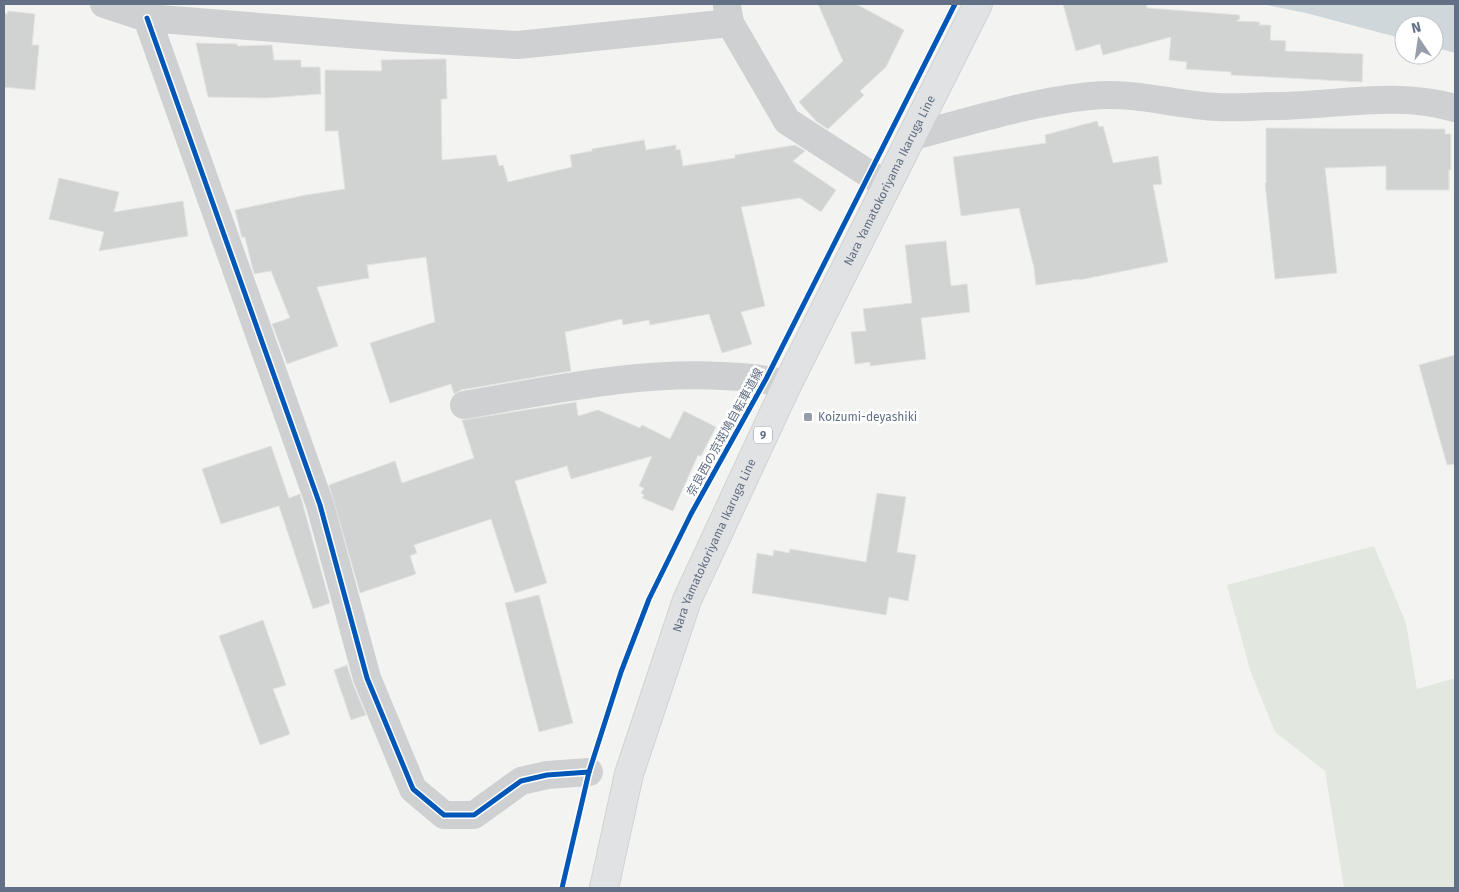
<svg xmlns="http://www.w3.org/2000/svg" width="1459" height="892" font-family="'Fira Sans','Noto Sans JP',sans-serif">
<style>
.green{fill:#e2e7df}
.water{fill:#d0d7db}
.building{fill:#d1d2d2;stroke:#e2e3e1}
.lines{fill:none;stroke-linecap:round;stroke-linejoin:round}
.major-casing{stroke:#d1d2d2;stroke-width:30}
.minor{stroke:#cfd0d1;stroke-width:28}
.major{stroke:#e1e2e3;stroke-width:28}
.cycleway-casing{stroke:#fff;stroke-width:8}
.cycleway{stroke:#0057b8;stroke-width:5}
.poi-dot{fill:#959eaa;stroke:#fff;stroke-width:2}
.labels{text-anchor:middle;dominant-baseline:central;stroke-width:5;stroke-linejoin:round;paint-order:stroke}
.shield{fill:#fff;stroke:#919aa9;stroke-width:1}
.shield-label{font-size:11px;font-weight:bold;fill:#626f84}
.street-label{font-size:12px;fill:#626f84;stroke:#fff}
.poi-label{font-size:12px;fill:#626f84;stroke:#fff;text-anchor:start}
</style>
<rect width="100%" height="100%" fill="#f3f4f1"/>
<polygon class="green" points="1374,546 1406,623 1417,689 1455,678 1455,888 1344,888 1325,771 1275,732 1250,670 1227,585"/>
<polygon class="water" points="1262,4 1455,4 1455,53 1434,47 1434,25 1404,25 1404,39 1306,13"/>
<g class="building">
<polygon points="818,4 856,4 904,30 886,67 860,91 864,95 828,129 817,122 799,102 843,61"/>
<polygon points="1063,4 1146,4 1147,8 1239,15 1240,19 1236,21 1260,22 1259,25 1271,25 1270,40 1286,41 1285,51 1363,54 1362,82 1231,75 1231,72 1186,69 1187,62 1169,60 1171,37 1103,55 1100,44 1076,51"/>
<polygon points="8,11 35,14 32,45 39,45 35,90 4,87 4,13 7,14"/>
<polygon points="196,43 237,44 237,46 272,45 274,60 301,60 301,67 320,67 321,94 266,98 208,97"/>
<polygon points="446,59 447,99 441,99 442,160 496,155 499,166 503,165 508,182 572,167 570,155 592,151 592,149 644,140 646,150 676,145 676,150 680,149 683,166 735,158 735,155 795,145 805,151 793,161 836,190 821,212 800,198 741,207 765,306 741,312 752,344 722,353 709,314 650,325 649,320 623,325 622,319 565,332 571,371 461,390 454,394 451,384 390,403 370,343 435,322 426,257 367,265 369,278 317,287 338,346 287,364 272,324 290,318 271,271 254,274 245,237 242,238 235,210 306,195 345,189 338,131 325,131 325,70 380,71 382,70 381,60"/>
<polygon points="1097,121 1099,127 1103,126 1113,163 1158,156 1162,184 1153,185 1168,262 1079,280 1079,279 1036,285 1034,268 1019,208 961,216 953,157 1046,143 1045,135"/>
<polygon points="1266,128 1445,129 1445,134 1451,134 1451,170 1449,170 1449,190 1386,190 1386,166 1325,168 1337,273 1275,279 1265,183 1266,183"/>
<polygon points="59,178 119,192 114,212 183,201 188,236 99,251 104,232 49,219"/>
<polygon points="946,241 951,286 967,284 970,312 921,318 926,359 870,366 870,362 855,364 851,332 866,331 863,309 912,303 905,245"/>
<polygon points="1455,355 1455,464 1447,465 1419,365"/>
<polygon points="576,402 578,416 598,410 640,428 642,425 670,439 684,411 716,427 701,456 698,455 673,511 642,498 644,495 641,493 644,488 639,486 652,456 571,479 567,466 515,481 547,583 515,593 491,519 414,545 417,553 410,556 416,574 360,593 329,485 395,461 402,483 474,458 462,420"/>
<polygon points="271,446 289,498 300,494 330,603 313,609 279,506 221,524 202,469"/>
<polygon points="877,493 906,497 897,552 916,555 908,601 889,597 886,615 752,593 757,553 773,556 774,550 789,553 790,549 866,562"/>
<polygon points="539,595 573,723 539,732 505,603"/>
<polygon points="263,620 286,685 273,689 290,734 260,745 219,636"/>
<polygon points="347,665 353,684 366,715 351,720 334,670"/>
</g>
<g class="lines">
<defs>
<g id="major">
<path id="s1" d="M604,888L629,774L687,600L787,385L978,4"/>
</g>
</defs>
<use href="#major" class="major-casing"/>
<g class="minor">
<polyline points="104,4 147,18 399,38 518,45 730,23"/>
<polyline points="727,6 730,23 787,121 886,185"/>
<polyline points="147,18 320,505 367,678 413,789 444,815 474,815 521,781 547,775 589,772"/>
<path d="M910,137C968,122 1030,102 1090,96C1133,91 1175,105 1218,107C1238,108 1259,106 1279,106C1338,105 1397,91 1455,108"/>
<path d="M464,405C549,391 636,371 722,376C746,377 764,378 787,385"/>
</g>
<use href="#major" class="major"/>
<defs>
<g id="cycleway">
<polyline points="147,18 320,505 367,678 413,789 444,815 474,815 521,781 547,775 589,772"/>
<polyline points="562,888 589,772 621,672 649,599 691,514 766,379 955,4"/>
</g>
</defs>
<use href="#cycleway" class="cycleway-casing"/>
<use href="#cycleway" class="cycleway"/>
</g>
<rect class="poi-dot" x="803" y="412" width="10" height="10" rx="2.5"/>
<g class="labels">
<rect class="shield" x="754" y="426.5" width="18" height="17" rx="4"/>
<g class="shield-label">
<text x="763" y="435">9</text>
</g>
<g class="street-label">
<text stroke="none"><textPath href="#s1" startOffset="766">Nara Yamatokoriyama Ikaruga Line</textPath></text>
<text transform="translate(725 432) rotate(-61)">奈良西の京斑鳩自転車道線</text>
<text stroke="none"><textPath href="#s1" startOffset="361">Nara Yamatokoriyama Ikaruga Line</textPath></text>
</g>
<g class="poi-label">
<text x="818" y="417">Koizumi-deyashiki</text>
</g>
</g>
<rect width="1459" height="892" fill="none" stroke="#626f84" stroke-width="10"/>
<g transform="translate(1419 40) rotate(347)"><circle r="24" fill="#ffffff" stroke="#c0c5ce"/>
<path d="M0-4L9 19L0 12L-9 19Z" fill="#959eaa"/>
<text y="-8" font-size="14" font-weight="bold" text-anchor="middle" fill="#626f84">N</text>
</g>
</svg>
